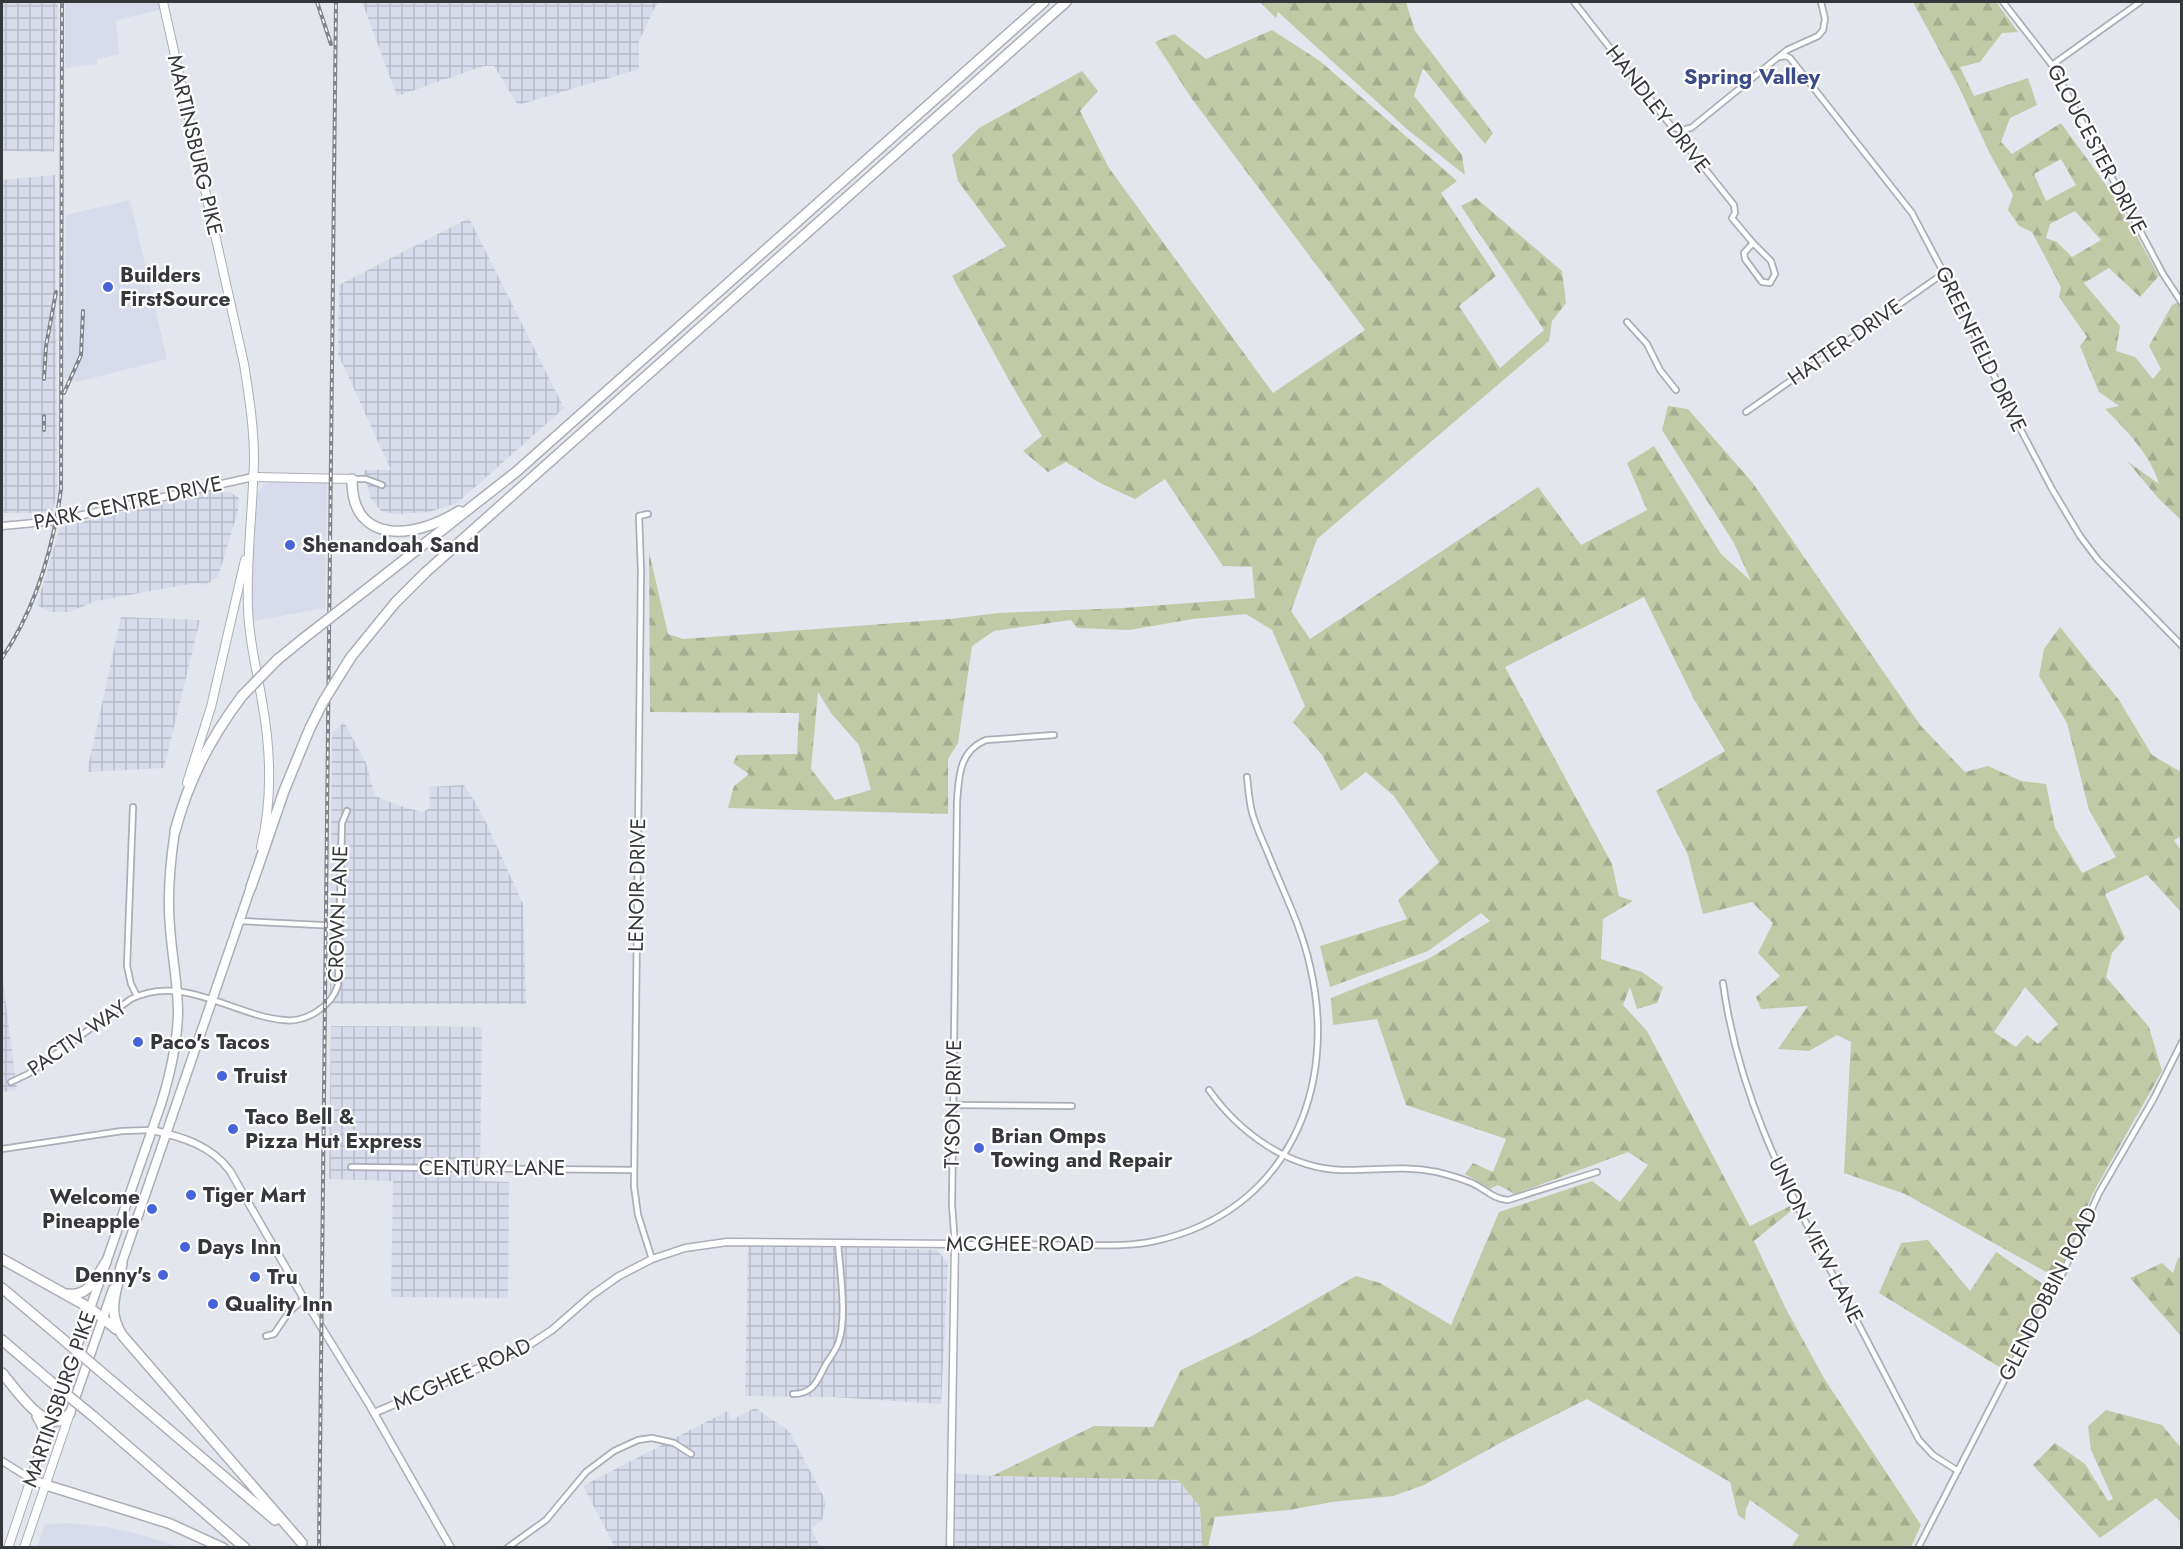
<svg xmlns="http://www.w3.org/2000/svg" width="2183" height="1549" font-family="Jost,sans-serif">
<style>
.built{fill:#d7dbeb}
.industrial{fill:url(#industrial-grid)}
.forest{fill:url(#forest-firs);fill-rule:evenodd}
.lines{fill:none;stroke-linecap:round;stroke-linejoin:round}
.minor-casing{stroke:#abaeb6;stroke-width:8}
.tertiary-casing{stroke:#abaeb6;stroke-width:9}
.primary-casing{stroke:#abaeb6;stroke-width:10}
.trunk-casing{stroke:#abaeb6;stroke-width:11}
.motorway-casing{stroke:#abaeb6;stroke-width:12}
.minor{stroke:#fff;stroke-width:4.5}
.tertiary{stroke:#fff;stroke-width:6}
.primary{stroke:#fff;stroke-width:8}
.trunk{stroke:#fff;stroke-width:8}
.motorway{stroke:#fff;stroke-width:9}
.rail-casing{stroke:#828489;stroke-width:4}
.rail{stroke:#fff;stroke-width:1.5;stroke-dasharray:4.5;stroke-linecap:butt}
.motorway-bridge-casing{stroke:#abaeb6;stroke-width:12;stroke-linecap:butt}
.motorway-bridge{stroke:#fff;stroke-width:9}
.poi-dot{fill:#4864d8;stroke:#fff;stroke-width:2}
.labels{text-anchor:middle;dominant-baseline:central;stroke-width:4.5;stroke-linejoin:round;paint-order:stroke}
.street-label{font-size:21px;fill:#36373a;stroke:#fff}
.poi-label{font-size:21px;font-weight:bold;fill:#36373a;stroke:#fff;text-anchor:start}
.neighbourhood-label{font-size:22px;font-weight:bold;fill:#3b4c87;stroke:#fff}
</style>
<defs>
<pattern id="industrial-grid" width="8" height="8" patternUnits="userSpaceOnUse" patternTransform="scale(1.5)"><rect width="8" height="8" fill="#d7dbeb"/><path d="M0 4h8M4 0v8" fill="none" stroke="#b9bdca"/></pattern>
<pattern id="forest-firs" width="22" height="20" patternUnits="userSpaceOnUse" patternTransform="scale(1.5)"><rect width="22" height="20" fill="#c2c9a7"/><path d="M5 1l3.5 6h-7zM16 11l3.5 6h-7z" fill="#a7ad90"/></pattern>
</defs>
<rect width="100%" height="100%" fill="#e4e6ee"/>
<g class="built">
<polygon points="65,2 158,2 160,10 116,20 119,54 97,59 97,64 65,68"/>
<polygon points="130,200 167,359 77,382 64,377 66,215"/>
<polygon points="274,482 327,483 325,608 254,621 251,591 256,499 258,492 263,485"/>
<polygon points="69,1523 106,1527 139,1534 180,1547 37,1547 45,1524"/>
</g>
<g class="industrial">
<polygon points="2,2 58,2 54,152 2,151"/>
<polygon points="362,2 660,2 655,7 639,41 639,69 518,105 494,66 484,66 397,96"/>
<polygon points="55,175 57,492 52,513 2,513 2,180"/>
<polygon points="469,218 564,408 457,503 429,512 397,514 382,512 371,499 363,470 391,470 338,354 339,285"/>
<polygon points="212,491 230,492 239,498 238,511 218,577 205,585 197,583 184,585 96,601 69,612 50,612 37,605 60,527"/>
<polygon points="121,617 200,620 164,768 87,772"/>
<polygon points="344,722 366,763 375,796 400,806 422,812 427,810 430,805 429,787 464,785 475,802 484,818 523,904 526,1004 330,1004 332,734"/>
<polygon points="2,973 17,1090 2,1092"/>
<polygon points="331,1026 482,1027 480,1181 509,1182 508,1298 391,1297 393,1181 329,1179"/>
<polygon points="748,1245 937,1250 948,1263 941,1404 833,1397 745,1396"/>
<polygon points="755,1408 789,1431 826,1501 822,1520 811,1528 820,1547 615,1547 583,1486 727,1411 732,1420"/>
<polygon points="955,1473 992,1476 1178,1480 1200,1507 1202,1547 955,1547"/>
</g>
<g class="forest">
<polygon points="1260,2 1406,2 1415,31 1493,133 1485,144 1423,68 1414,96 1462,155 1465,175 1408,130 1278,12 1276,18"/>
<path d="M1913,2H1996L2018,32L2002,33L1980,62L1960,67L1974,96L2028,78L2037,105L2010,118L2001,142L2012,154L2061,123L2116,199L2159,276L2140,297L2109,268L2084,283L2120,326L2116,351L2135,357L2153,379L2161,369L2149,346L2172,305L2181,301V520L2158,498L2127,461L2159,484C2152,457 2125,428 2105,409L2119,406L2099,392L2080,346L2087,337L2059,297L2061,287L2032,232L2019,226L2008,210L2013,195L1990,154L1958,85ZM2061,159L2076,185L2046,201L2034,174ZM2075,211L2101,240L2072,257L2057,242L2046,238L2050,224Z"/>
<path d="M1272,30L1320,61L1457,181L1441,193L1496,276L1459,306L1500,368L1544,330L1461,206L1476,198L1562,271L1566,303L1552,321L1549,341L1317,539L1291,611L1310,639L1538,487L1581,545L1647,510L1627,463L1654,446L1721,554L1751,581L1734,543L1662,430L1668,406L1688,409L1752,482L1921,726L1965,772L1988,766L2021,781L2046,784L2055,828L2082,873L2116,857L2089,810L2067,723L2039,676L2044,649L2060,627L2119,700L2152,755L2181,772V836L2174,840L2181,851V912L2147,875L2105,894L2125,938L2112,953L2106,977L2149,1027L2162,1071L2093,1193L2057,1278L1905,1194L1844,1173L1851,1042L1837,1035L1809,1051L1778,1049L1808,1006L1761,1009L1756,997L1780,976L1758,953L1773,923L1752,902L1703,914L1688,855L1656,791L1725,751L1694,699L1644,597L1505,667L1612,864L1619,896L1633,901L1603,919L1601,959L1642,972L1663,987L1657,1003L1637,1009L1630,987L1623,1005L1647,1031L1750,1226L1790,1206L1792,1210L1754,1241L1786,1309L1825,1380L1921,1525L1911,1547H1794L1792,1546L1799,1535L1750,1500L1746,1509L1745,1520L1738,1515L1730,1482L1587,1399L1502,1442L1424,1485L1393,1496L1332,1502L1289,1510L1215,1517L1208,1547H1202L1200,1507L1178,1480L992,1476L1094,1426L1153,1427L1181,1370L1252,1336L1356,1276L1380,1283L1451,1325L1499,1212L1592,1181L1620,1202L1648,1165L1628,1152L1515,1194L1498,1185L1490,1189L1465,1174L1473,1163L1493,1172L1506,1139L1406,1105L1377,1019L1333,1025L1331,998L1428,959L1490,921L1481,913L1428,951L1330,987L1320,946L1407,919L1398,900L1439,862L1394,796L1366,772L1341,791L1322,755L1293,722L1305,706L1272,630L1246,614L1193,619L1129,630L1077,628L1071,620L994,631L972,646L958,743L948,759V814L728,808L734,786L749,774L733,763L737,755L797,754L799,713L650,712L649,552L668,634L683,639L950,619L998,613L1123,608L1255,598L1252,567L1223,566L1165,479L1135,499L1100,483L1066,462L1048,472L1023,451L1042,436L1010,382L952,276L1006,246L958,181L952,155L979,128L1082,71L1098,91L1080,111L1109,168L1273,393L1365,330L1192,99L1155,42L1174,34L1206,59ZM818,692L831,713L859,745L871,790L835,800L811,769ZM2025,987L2058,1024L2038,1044L2027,1035L2016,1047L1994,1032Z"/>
<polygon points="1928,1240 1970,1291 1996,1252 2049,1288 2004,1370 1879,1293 1901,1243"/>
<polygon points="2181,1257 2182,1257 2181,1336 2130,1278 2162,1263 2173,1273 2178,1258"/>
<polygon points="2106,1410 2162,1425 2181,1448 2181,1522 2156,1498 2100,1538 2033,1465 2055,1443 2085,1464 2108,1501 2113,1499 2091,1450 2088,1426"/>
</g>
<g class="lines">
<defs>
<g id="minor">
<polyline points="1574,2 1672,127 1680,130 1685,144 1734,205 1735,213 1732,218 1753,243"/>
<polyline points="2003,2 2052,65 2163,274 2182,303"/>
<polyline points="1779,57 1786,56 1790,58 1912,213 1957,298 2012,413 2052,489 2080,536 2098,560 2182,646"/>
<polyline points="2052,65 2140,2"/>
<polyline points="1680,130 1691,128 1787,50 1818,36 1823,30 1825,19 1821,2"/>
<polygon points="1753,243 1771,261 1775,274 1770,283 1762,282 1745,259 1744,253"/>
<polyline points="1627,322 1647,344 1660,370 1676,390"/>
<polyline points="1746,412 1944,273"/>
<polyline points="352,479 366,479 382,485"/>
<polyline points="648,514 639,516 641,571 634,1186 638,1215 652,1259"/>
<path d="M1054,735L986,740C959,751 959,776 957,801L952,1205L955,1244C993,1244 1031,1244 1069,1245C1098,1245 1127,1247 1155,1241C1287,1212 1339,1089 1310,966C1301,925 1282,889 1267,851C1261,837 1254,823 1251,808C1249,798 1248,787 1247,777"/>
<polyline points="133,807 127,966 131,984 137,996"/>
<polyline points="240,921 340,926"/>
<path d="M1723,983C1738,1094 1784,1181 1835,1279C1863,1332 1891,1386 1919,1440L1933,1455L1958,1471"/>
<path d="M11,1082L28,1074L131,999C183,973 234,1016 284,1020C306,1023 332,1006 338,985L342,823L347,811"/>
<path d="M1209,1090C1239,1132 1287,1168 1341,1170C1375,1171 1401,1165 1437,1172C1449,1175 1460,1178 1472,1183C1485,1189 1493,1199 1508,1200L1597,1172"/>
<polyline points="953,1105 1072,1106"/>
<polyline points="2,1149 122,1131 152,1130"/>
<polyline points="351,1167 634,1170"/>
<polyline points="266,1336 274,1334 289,1312 304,1299"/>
<path d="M793,1394C811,1394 816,1384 823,1370C827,1360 836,1352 839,1341C847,1317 840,1270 838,1243"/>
<polyline points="507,1548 546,1520 586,1472 614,1451 638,1440 652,1438 674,1443 691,1454"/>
<polyline points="1918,1548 2022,1346 2060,1279 2099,1193 2154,1098 2182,1042"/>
</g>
<g id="tertiary">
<polyline points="2,526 56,521 253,477"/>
<path d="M152,1130C182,1137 211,1145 230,1171L304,1299L370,1406L451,1548"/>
<polyline points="374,1413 523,1349 552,1330 592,1295 619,1276 652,1259 685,1248 727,1242 955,1244 950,1548"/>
<polyline points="2,1461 31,1479"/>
</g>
<g id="primary">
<path d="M163,2L244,364C249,396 254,427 254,459C253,509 246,559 248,609C249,642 258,675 263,707C271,754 272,802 261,847"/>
<polyline points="253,477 352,479"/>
<polyline points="187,783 211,707 245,560"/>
<polyline points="8,1548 31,1479"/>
<polyline points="24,1548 70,1413"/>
</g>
<g id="trunk">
<polyline points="120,1268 251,887"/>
<polyline points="70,1413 113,1289"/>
<path d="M46,1485L31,1479L161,1104C170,1075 177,1045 178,1014C178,985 172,956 170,927C167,894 170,863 175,831"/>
</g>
<g id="motorway">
<path d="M352,479C351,547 417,538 459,511"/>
<polyline points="358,596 516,472 1044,2"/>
<polyline points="351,657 395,603 426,572 1066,2"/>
<polyline points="277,660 304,638"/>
<path d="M175,831C189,779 210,739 242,696"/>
<polyline points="251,887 284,791 310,728"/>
<polyline points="2,1259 90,1308 116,1329"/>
<path d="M122,1264C117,1291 106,1310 122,1335L302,1543"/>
<polyline points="2,1288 59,1336"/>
<path d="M68,1294C89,1297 96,1277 106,1262"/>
<polyline points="2,1340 50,1381"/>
<path d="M2,1373C16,1389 49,1441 70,1413"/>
<polyline points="106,1376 275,1520"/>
<polyline points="37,1416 44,1429 44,1443"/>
<polyline points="93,1416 245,1548"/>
<polyline points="46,1485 168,1523 223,1548"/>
</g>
</defs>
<use href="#minor" class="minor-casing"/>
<use href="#tertiary" class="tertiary-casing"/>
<use href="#primary" class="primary-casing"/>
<use href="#trunk" class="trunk-casing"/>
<use href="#motorway" class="motorway-casing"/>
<use href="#minor" class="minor"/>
<use href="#tertiary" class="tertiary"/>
<use href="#primary" class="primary"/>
<use href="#trunk" class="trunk"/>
<use href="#motorway" class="motorway"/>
<defs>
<g id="rail">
<polyline points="317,2 331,44"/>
<polyline points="44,379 46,346 56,292"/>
<polyline points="64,393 81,355 83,311"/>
<polyline points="44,430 44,416"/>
<path d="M2,658C36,608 53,549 61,489L62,2"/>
<polyline points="319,1548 336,2"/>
</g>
</defs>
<use href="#rail" class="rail-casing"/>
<use href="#rail" class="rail"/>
<defs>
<g id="motorway-bridge">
<polyline points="304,638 358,596"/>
<polyline points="242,696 277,660"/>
<polyline points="310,728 323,702 351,657"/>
<polyline points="59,1336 106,1376"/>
<polyline points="50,1381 93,1416"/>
</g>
</defs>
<use href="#motorway-bridge" class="motorway-bridge-casing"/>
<use href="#motorway-bridge" class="motorway-bridge"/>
</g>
<g class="poi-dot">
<circle cx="108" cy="287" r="6"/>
<circle cx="290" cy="545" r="6"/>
<circle cx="138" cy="1042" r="6"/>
<circle cx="222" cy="1076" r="6"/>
<circle cx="233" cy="1129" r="6"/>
<circle cx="979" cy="1148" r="6"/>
<circle cx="191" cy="1195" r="6"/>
<circle cx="152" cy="1209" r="6"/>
<circle cx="185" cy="1247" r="6"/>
<circle cx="163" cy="1275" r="6"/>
<circle cx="255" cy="1277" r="6"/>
<circle cx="213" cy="1304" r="6"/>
</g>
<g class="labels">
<g class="street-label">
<text transform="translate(1658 109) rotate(52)">HANDLEY DRIVE</text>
<text transform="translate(195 145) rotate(77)">MARTINSBURG PIKE</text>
<text transform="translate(2097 149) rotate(62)">GLOUCESTER DRIVE</text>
<text transform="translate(1845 342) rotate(-35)">HATTER DRIVE</text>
<text transform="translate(1981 349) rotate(64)">GREENFIELD DRIVE</text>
<text transform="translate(128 503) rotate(-12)">PARK CENTRE DRIVE</text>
<text transform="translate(637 885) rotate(-89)">LENOIR DRIVE</text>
<text transform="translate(338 914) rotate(-88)">CROWN LANE</text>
<text transform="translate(77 1038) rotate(-35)">PACTIV WAY</text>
<text transform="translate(953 1104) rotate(-89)">TYSON DRIVE</text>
<text x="492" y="1168">CENTURY LANE</text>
<text transform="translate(1816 1240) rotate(63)">UNION VIEW LANE</text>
<text x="1020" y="1244">MCGHEE ROAD</text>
<text transform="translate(2048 1294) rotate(-63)">GLENDOBBIN ROAD</text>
<text transform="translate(462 1374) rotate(-24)">MCGHEE ROAD</text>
<text transform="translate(59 1399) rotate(-71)">MARTINSBURG PIKE</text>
</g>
<g class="poi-label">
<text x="120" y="275">Builders<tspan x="120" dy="24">FirstSource</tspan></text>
<text x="302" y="545">Shenandoah Sand</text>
<text x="150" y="1042">Paco's Tacos</text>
<text x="234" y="1076">Truist</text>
<text x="245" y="1117">Taco Bell &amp;<tspan x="245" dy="24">Pizza Hut Express</tspan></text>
<text x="991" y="1136">Brian Omps<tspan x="991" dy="24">Towing and Repair</tspan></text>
<text x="203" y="1195">Tiger Mart</text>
<text x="140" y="1197" text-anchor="end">Welcome<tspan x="140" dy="24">Pineapple</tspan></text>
<text x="197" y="1247">Days Inn</text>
<text x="151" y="1275" text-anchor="end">Denny's</text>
<text x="267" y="1277">Tru</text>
<text x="225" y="1304">Quality Inn</text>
</g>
<g class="neighbourhood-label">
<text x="1752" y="76">Spring Valley</text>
</g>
</g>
<rect width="2183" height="1549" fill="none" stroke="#36373a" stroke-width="6"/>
</svg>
